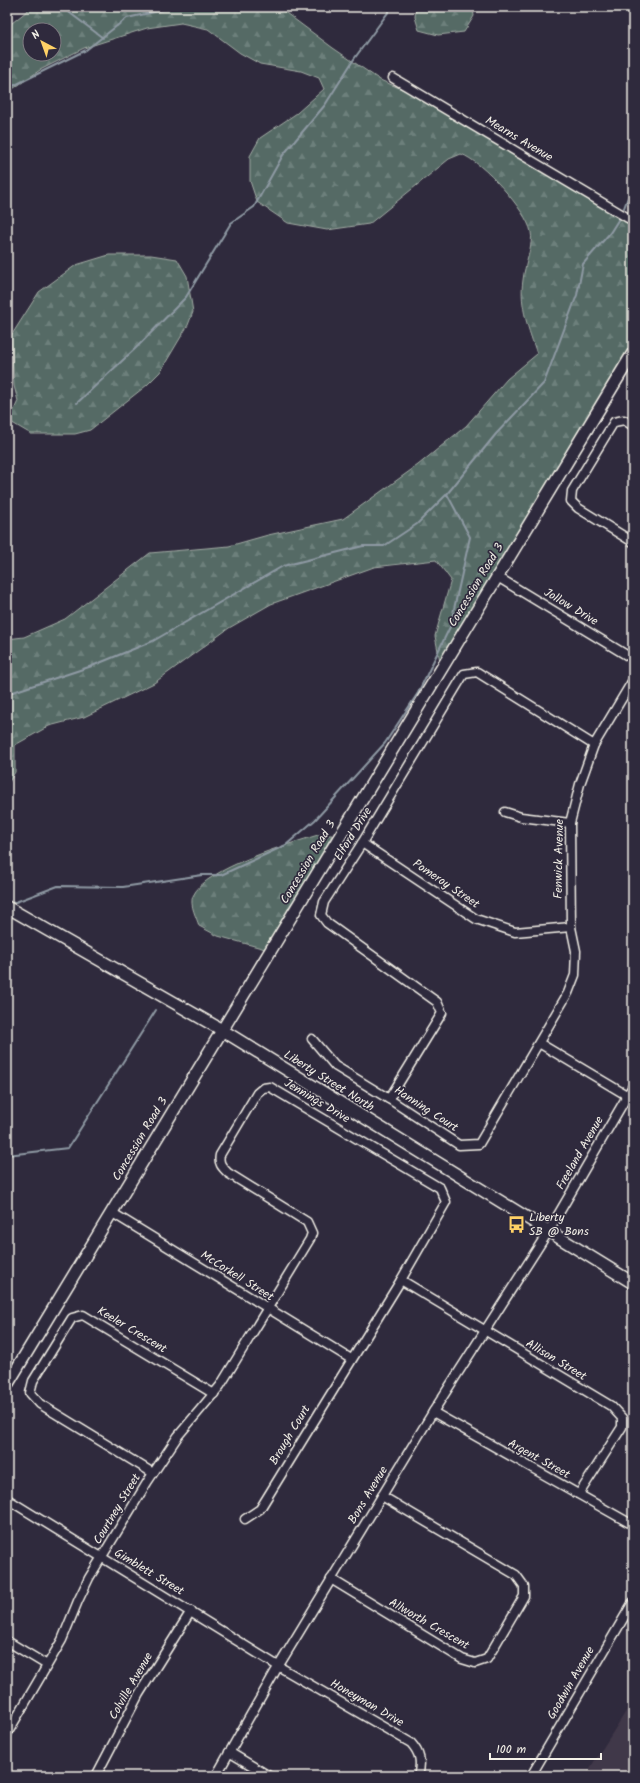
<svg xmlns="http://www.w3.org/2000/svg" width="640" height="1783" font-family="Kalam,sans-serif">
<style>
.built{fill:#413748}
.forest{fill:url(#forest-firs);stroke:#a4aea6;fill-rule:evenodd}
.lines{fill:none;stroke-linecap:round;stroke-linejoin:round}
.stream{stroke:#8f9aa4;stroke-width:2}
.street-casing{stroke:#f4f1e8;stroke-width:11}
.secondary-casing{stroke:#f4f1e8;stroke-width:14}
.street{stroke:#2f2a3d;stroke-width:8}
.secondary{stroke:#2f2a3d;stroke-width:11}
.labels{text-anchor:middle;dominant-baseline:central;stroke-width:3.5;stroke-linejoin:round;paint-order:stroke}
.street-label{font-size:12px;fill:#f4f1e8;stroke:#2f2a3d}
.poi-label{font-size:12px;fill:#f4f1e8;stroke:#2f2a3d;text-anchor:start}
</style>
<defs>
<pattern id="forest-firs" width="22" height="20" patternUnits="userSpaceOnUse"><rect width="22" height="20" fill="#546a65"/><path d="M5 1l3.5 6h-7zM16 11l3.5 6h-7z" fill="#6d807b"/></pattern>
</defs>
<rect width="100%" height="100%" fill="#2f2a3d"/>
<filter id="ink" filterUnits="userSpaceOnUse"><feTurbulence type="fractalNoise" baseFrequency=".025" numOctaves="2"/><feDisplacementMap in="SourceGraphic" scale="8" xChannelSelector="R" yChannelSelector="G"/><feConvolveMatrix kernelMatrix="1 2 1 2 8 2 1 2 1" color-interpolation-filters="sRGB"/></filter>
<g filter="url(#ink)">
<polygon class="built" points="632,1702 633,1776 585,1776"/>
<g class="forest">
<path d="M32,7H278L333,48L380,80L409,92L568,177L633,220V351L440,661L435,636L451,580L436,560L374,567L271,604L229,628L154,683L84,717L49,726L15,745V772L7,785V639L24,637L65,619L150,553L229,546L268,535L343,519L418,465L466,426L507,379L537,354C529,330 519,306 523,280C524,267 534,243 531,232C527,211 482,161 461,154L449,159L369,224L327,230L288,223L257,202L250,181V156L260,138L297,113L324,89L319,78L301,71L260,64L240,53L208,29L181,23L147,28L84,48L40,70L7,93V27ZM30,30H54V54H30Z"/>
<polygon points="416,7 473,7 474,16 464,32 438,35 419,30 415,17"/>
<polygon points="109,255 151,255 177,259 187,276 193,312 188,325 160,372 147,385 90,430 75,434 31,434 9,421 18,401 14,386 11,336 39,292 76,265"/>
<path d="M318,835H332L269,950L218,936L199,926C197,918 189,905 193,896C205,868 289,844 318,835Z"/>
</g>
<g class="lines">
<g class="stream">
<polyline points="62,7 103,38"/>
<polyline points="7,89 86,50 127,18 177,7"/>
<polyline points="624,208 633,184"/>
<polyline points="77,403 138,346 186,297 231,223 254,207 283,155 325,105 354,59 392,7"/>
<polyline points="7,694 92,666 153,641 283,566 363,546 384,546 417,524 447,494 496,434 544,383 577,295 583,264 610,233 620,217"/>
<polyline points="13,903 58,886 123,887 202,875 221,875 286,845 315,820 385,743 418,693 450,627 470,537 447,494"/>
<polyline points="7,1155 68,1148 156,1010"/>
</g>
<defs>
<g id="street">
<polyline points="393,78 633,221"/>
<polyline points="633,426 624,420 614,422 572,491 571,501 578,508 633,542"/>
<polyline points="496,576 633,659"/>
<polyline points="505,812 521,817 570,823"/>
<polyline points="362,843 476,919 515,932 571,927"/>
<polyline points="312,1039 335,1066 389,1099 459,1145 479,1144 568,993 575,975 576,951 571,927 570,823 580,784 594,745 633,680"/>
<polyline points="539,1043 633,1099"/>
<polyline points="389,1099 442,1013 437,1002 327,923 321,915 324,902 362,843 464,674 477,672 594,745"/>
<polyline points="111,1212 351,1359"/>
<polyline points="401,1280 611,1406 622,1418 622,1427 579,1494"/>
<polyline points="433,1412 633,1525"/>
<polyline points="153,1473 40,1404 30,1393 33,1381 72,1318 83,1315 214,1394"/>
<path d="M7,1499L278,1666L411,1743C420,1753 422,1762 418,1776"/>
<polyline points="331,1579 462,1659 475,1663 487,1659 524,1596 524,1586 516,1575 382,1496"/>
<polyline points="7,1641 47,1665"/>
<path d="M7,1734L62,1640L78,1601L89,1578L148,1481L178,1436L220,1386L310,1239L312,1233L307,1222L228,1173C222,1167 218,1163 220,1155L257,1093L263,1088L270,1087L440,1188L446,1202L401,1280L260,1509L245,1519"/>
<polyline points="229,1752 269,1776"/>
<polyline points="96,1776 139,1694 191,1611"/>
<polyline points="216,1776 275,1672 433,1412 548,1232 633,1086"/>
<polyline points="531,1776 633,1602"/>
</g>
<g id="secondary">
<polyline points="7,907 222,1030 633,1283"/>
<polyline points="7,1385 633,353"/>
</g>
</defs>
<use href="#street" class="street-casing"/>
<use href="#secondary" class="secondary-casing"/>
<use href="#street" class="street"/>
<use href="#secondary" class="secondary"/>
</g>
</g>
<defs>
<symbol id="bus-bare" viewBox="-9 -9 18 18"><path d="M-5-6H5V4H4V6H2V4H-2V6H-4V4H-5ZM-3.5-4V0h7V-4ZM-3.5 1.2v1.5H-2V1.2ZM2 1.2v1.5H3.5V1.2Z" fill="#ffd166" stroke="#2f2a3d" stroke-width="2.5" paint-order="stroke"/></symbol>
</defs>
<g fill-rule="evenodd">
<use href="#bus-bare" x="504" y="1212" width="25" height="25"/>
</g>
<g class="labels">
<g class="street-label">
<text transform="translate(519 139) rotate(31)">Mearns Avenue</text>
<text transform="translate(476 585) rotate(-59)">Concession Road 3</text>
<text transform="translate(571 607) rotate(31)">Jollow Drive</text>
<text transform="translate(353 834) rotate(-58)">Elford Drive</text>
<text transform="translate(559 859) rotate(-89)">Fenwick Avenue</text>
<text transform="translate(308 862) rotate(-59)">Concession Road 3</text>
<text transform="translate(446 884) rotate(34)">Pomeroy Street</text>
<text transform="translate(329 1081) rotate(32)">Liberty Street North</text>
<text transform="translate(317 1101) rotate(31)">Jennings Drive</text>
<text transform="translate(426 1109) rotate(33)">Hanning Court</text>
<text transform="translate(140 1139) rotate(-59)">Concession Road 3</text>
<text transform="translate(580 1153) rotate(-60)">Freeland Avenue</text>
<text transform="translate(237 1276) rotate(32)">McCorkell Street</text>
<text transform="translate(132 1330) rotate(31)">Keeler Crescent</text>
<text transform="translate(556 1360) rotate(31)">Allison Street</text>
<text transform="translate(290 1435) rotate(-59)">Brough Court</text>
<text transform="translate(539 1459) rotate(29)">Argent Street</text>
<text transform="translate(368 1495) rotate(-59)">Bons Avenue</text>
<text transform="translate(117 1509) rotate(-59)">Courtney Street</text>
<text transform="translate(149 1572) rotate(31)">Gimblett Street</text>
<text transform="translate(429 1624) rotate(30)">Allworth Crescent</text>
<text transform="translate(571 1683) rotate(-60)">Goodwin Avenue</text>
<text transform="translate(131 1686) rotate(-60)">Colville Avenue</text>
<text transform="translate(367 1703) rotate(30)">Honeyman Drive</text>
</g>
<g class="poi-label">
<text x="529" y="1217">Liberty<tspan x="529" dy="14">SB @ Bons</tspan></text>
</g>
</g>
<rect width="640" height="1783" fill="none" stroke="#2f2a3d" stroke-width="24"/>
<rect x="12" y="12" width="616" height="1759" fill="none" stroke="#f4f1e8" stroke-width="1.5" filter="url(#ink)"/>
<g transform="translate(42 42) rotate(319)"><circle r="19" fill="#2f2a3d" stroke="#7e7a81"/>
<path d="M0-3L7 15L0 10L-7 15Z" fill="#ffd166"/>
<text y="-6" font-size="11" font-weight="bold" text-anchor="middle" fill="#f4f1e8">N</text>
</g>
<path d="M490 1753v6h111v-6" fill="none" stroke="#f4f1e8" stroke-width="2"/>
<text x="496" y="1753" font-size="12" fill="#f4f1e8" stroke="#2f2a3d" stroke-width="3" paint-order="stroke">100 m</text>
</svg>
